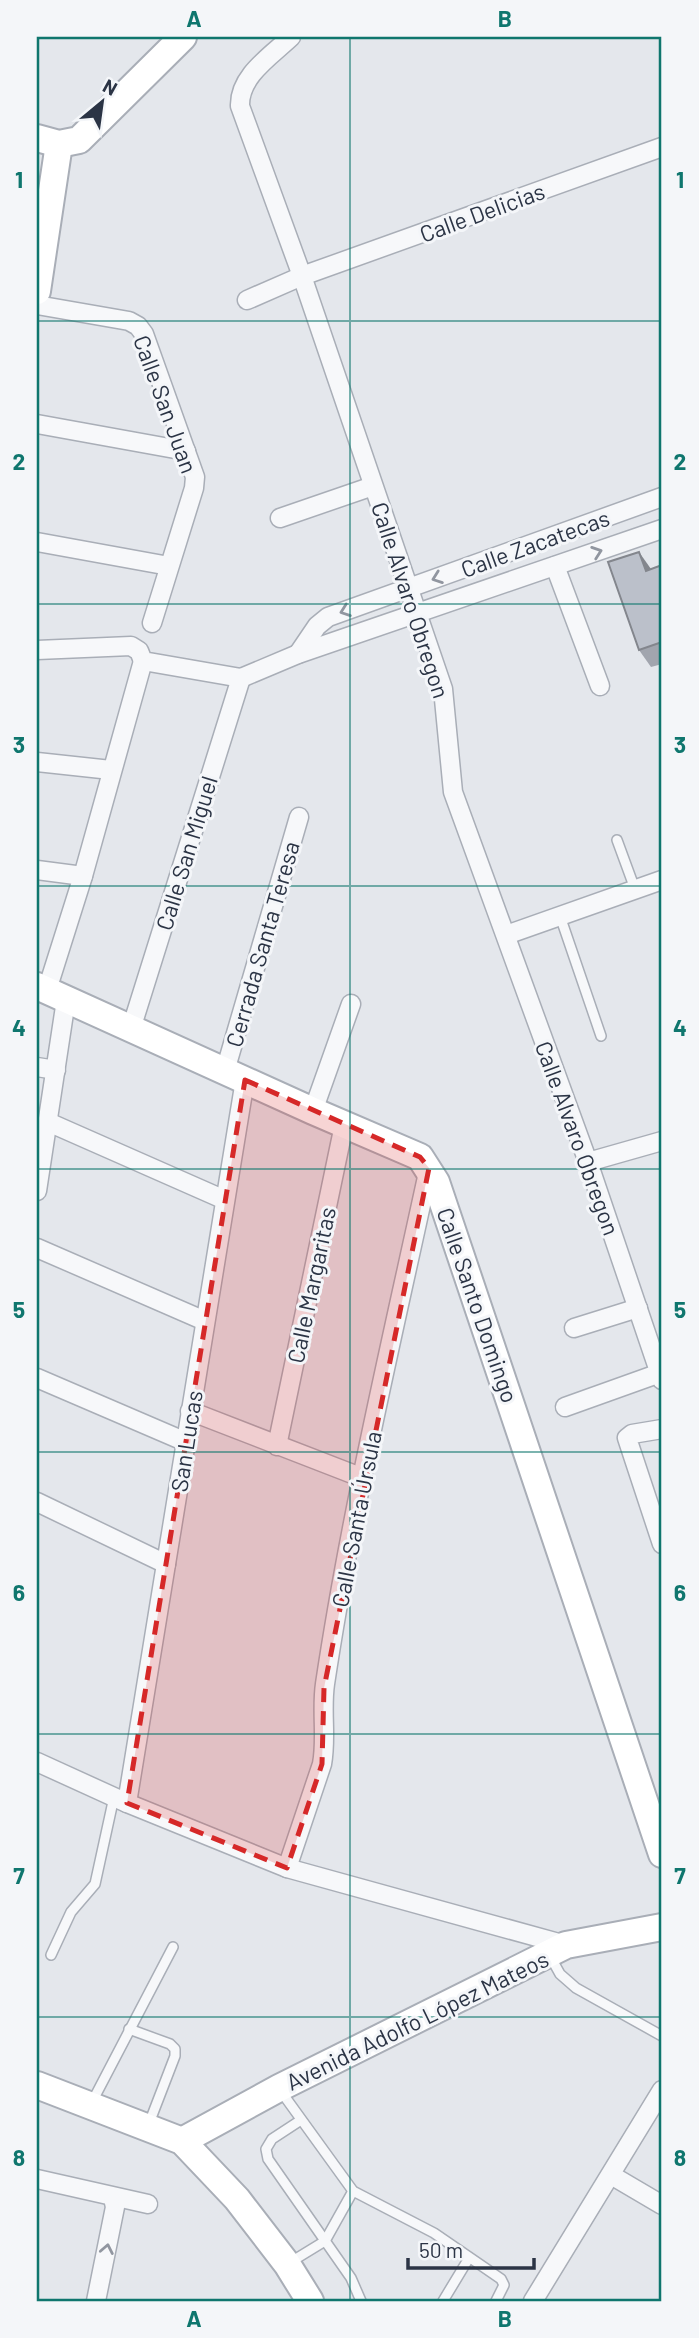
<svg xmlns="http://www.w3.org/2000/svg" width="699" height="2338" font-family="Barlow,sans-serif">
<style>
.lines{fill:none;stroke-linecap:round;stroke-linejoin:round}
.lane-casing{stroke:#a9aeb7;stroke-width:12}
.street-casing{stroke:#a9aeb7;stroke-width:21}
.secondary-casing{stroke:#a9aeb7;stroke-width:30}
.lane{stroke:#f7f8fa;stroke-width:9}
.street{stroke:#f7f8fa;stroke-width:18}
.secondary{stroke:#fff;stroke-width:26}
.wall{fill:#a1a5ae}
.shaded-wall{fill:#83868d}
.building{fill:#bbc0ca;stroke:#83868d;stroke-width:2}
.oneway{stroke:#9196a0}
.marked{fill:#d62828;fill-opacity:0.2;stroke:#d62828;stroke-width:5;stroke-dasharray:14 9;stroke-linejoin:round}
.grid{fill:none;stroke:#0f766e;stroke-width:2;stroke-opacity:0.55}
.labels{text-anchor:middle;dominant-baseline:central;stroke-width:6;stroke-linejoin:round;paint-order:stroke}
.street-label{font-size:23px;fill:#2b3445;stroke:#f4f6f9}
.neatline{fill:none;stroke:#0f766e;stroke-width:2.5}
.grid-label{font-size:23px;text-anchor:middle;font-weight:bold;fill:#0f766e}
</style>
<rect width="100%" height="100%" fill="#e4e7ec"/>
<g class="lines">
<defs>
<g id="lane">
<polyline points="617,840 635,889"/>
<polyline points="560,916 601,1036"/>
<polyline points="51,1955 71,1912 95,1884 114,1797"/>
<polyline points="550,1956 560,1974 576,1988 662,2036"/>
<polyline points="129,2029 170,2044 175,2049 175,2056 148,2126"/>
<polyline points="280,2090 353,2191 434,2233 501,2279 504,2285 496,2301"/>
<polyline points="91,2104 173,1947"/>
<polyline points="301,2120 272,2139 266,2149 268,2159 351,2278 361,2301"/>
<polyline points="289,2263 325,2241 353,2191"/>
<polyline points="443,2301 469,2258"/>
</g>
<g id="street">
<path d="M291,37C271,56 239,76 240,106L302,276L443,689L453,792L588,1162L662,1380"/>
<polyline points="247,300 302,276 662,147"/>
<polyline points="37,305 129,321 138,326 144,334 195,477 194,488 152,623"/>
<polyline points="37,424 186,451"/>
<polyline points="280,518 373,486"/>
<polyline points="37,542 169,566"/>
<polyline points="555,566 600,686"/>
<polyline points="37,650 131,646 139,651 143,661 241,678 298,654 662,529"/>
<polyline points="298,654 317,626 328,617 662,497"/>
<polyline points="37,762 111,770"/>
<polyline points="37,870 83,876"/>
<polyline points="506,935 662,880"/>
<polyline points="47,990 83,876 143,661"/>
<polyline points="131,1029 241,678"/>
<polyline points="37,1067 56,1070"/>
<polyline points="225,1071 299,817"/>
<polyline points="313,1111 351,1004"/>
<polyline points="48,1122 225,1200"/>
<polyline points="588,1162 662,1141"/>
<polyline points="37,1191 66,1000"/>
<polyline points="37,1248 205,1321"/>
<polyline points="574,1328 638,1308"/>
<polyline points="37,1378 186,1442"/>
<polyline points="565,1407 660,1373"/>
<polyline points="190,1411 363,1478"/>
<polyline points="662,1429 632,1434 627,1438 662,1544"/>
<polyline points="277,1446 344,1125"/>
<polyline points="37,1502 166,1564"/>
<polyline points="37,1762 127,1803 287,1868 566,1945"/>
<polyline points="127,1803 245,1080"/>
<path d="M287,1868L322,1764C327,1738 321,1711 325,1684C351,1511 392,1339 429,1168"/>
<polyline points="611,2175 662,2205"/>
<polyline points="37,2179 148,2204"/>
<polyline points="96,2301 115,2207 113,2198"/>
<polyline points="533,2301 662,2090"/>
</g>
<g id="secondary">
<polyline points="37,138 59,144 79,140 183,37"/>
<polyline points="37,291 59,144"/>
<polyline points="37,986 313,1111 420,1157 436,1182 662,1854"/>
<polyline points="37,2085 182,2141 237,2199 287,2264 310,2301"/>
<polyline points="182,2141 279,2088 566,1945 662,1927"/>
</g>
</defs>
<use href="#lane" class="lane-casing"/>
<use href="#street" class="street-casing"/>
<use href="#secondary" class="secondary-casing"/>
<use href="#lane" class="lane"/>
<use href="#street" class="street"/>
<use href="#secondary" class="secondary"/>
</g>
<polygon class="wall" points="662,565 662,664 651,667 639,650 651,569"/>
<polygon class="shaded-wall" points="639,552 651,569 646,571"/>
<polygon class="building" points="639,552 646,571 662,565 662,642 639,650 608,562"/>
<defs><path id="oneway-chevron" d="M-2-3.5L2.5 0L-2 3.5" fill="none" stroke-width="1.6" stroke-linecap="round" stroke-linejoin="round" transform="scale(1.75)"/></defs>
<g class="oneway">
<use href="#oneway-chevron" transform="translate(597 552) rotate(-19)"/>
<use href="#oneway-chevron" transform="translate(437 578) rotate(160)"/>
<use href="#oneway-chevron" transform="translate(345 611) rotate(160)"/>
<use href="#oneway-chevron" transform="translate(107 2249) rotate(-79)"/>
</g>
<path class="marked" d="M245,1080L420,1157L429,1168L324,1688L322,1764L287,1868L127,1803Z"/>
<path class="grid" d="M350,37V2301M37,321H662M37,604H662M37,886H662M37,1169H662M37,1452H662M37,1734H662M37,2017H662"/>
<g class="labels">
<g class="street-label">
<text transform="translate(482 212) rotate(-20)">Calle Delicias</text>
<text transform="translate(166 404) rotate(70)">Calle San Juan</text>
<text transform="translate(535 543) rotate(-20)">Calle Zacatecas</text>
<text transform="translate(411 600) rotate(72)">Calle Alvaro Obregon</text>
<text transform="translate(186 853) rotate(-73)">Calle San Miguel</text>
<text transform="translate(262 944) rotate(-74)">Cerrada Santa Teresa</text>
<text transform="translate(578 1138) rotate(70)">Calle Alvaro Obregon</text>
<text transform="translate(311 1285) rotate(-78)">Calle Margaritas</text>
<text transform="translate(478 1305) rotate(71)">Calle Santo Domingo</text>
<text transform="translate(186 1441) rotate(-81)">San Lucas</text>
<text transform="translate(356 1519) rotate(-79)">Calle Santa Úrsula</text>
<text transform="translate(417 2020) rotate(-26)">Avenida Adolfo López Mateos</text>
</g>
</g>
<rect width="699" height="2338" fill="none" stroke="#f4f6f9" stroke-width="77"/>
<g transform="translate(102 102) rotate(29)" stroke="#f4f6f9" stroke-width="5" paint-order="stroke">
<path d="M0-5L12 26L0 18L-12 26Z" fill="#2b3445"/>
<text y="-10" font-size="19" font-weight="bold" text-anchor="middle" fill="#2b3445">N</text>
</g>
<path d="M408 2258v10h126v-10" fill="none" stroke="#2b3445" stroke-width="3.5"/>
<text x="419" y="2258" font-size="21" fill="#2b3445" stroke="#f4f6f9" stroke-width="5" paint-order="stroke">50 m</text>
<rect x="38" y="38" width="622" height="2262" class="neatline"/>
<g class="grid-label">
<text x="194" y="27">A</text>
<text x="505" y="27">B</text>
<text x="19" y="188">1</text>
<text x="680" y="188">1</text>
<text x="19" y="470">2</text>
<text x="680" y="470">2</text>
<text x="19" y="753">3</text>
<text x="680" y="753">3</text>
<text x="19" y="1036">4</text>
<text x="680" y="1036">4</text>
<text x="19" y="1318">5</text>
<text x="680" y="1318">5</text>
<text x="19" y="1601">6</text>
<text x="680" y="1601">6</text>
<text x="19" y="1884">7</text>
<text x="680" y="1884">7</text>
<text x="19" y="2166">8</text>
<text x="680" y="2166">8</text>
<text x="194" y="2327">A</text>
<text x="505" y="2327">B</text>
</g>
</svg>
